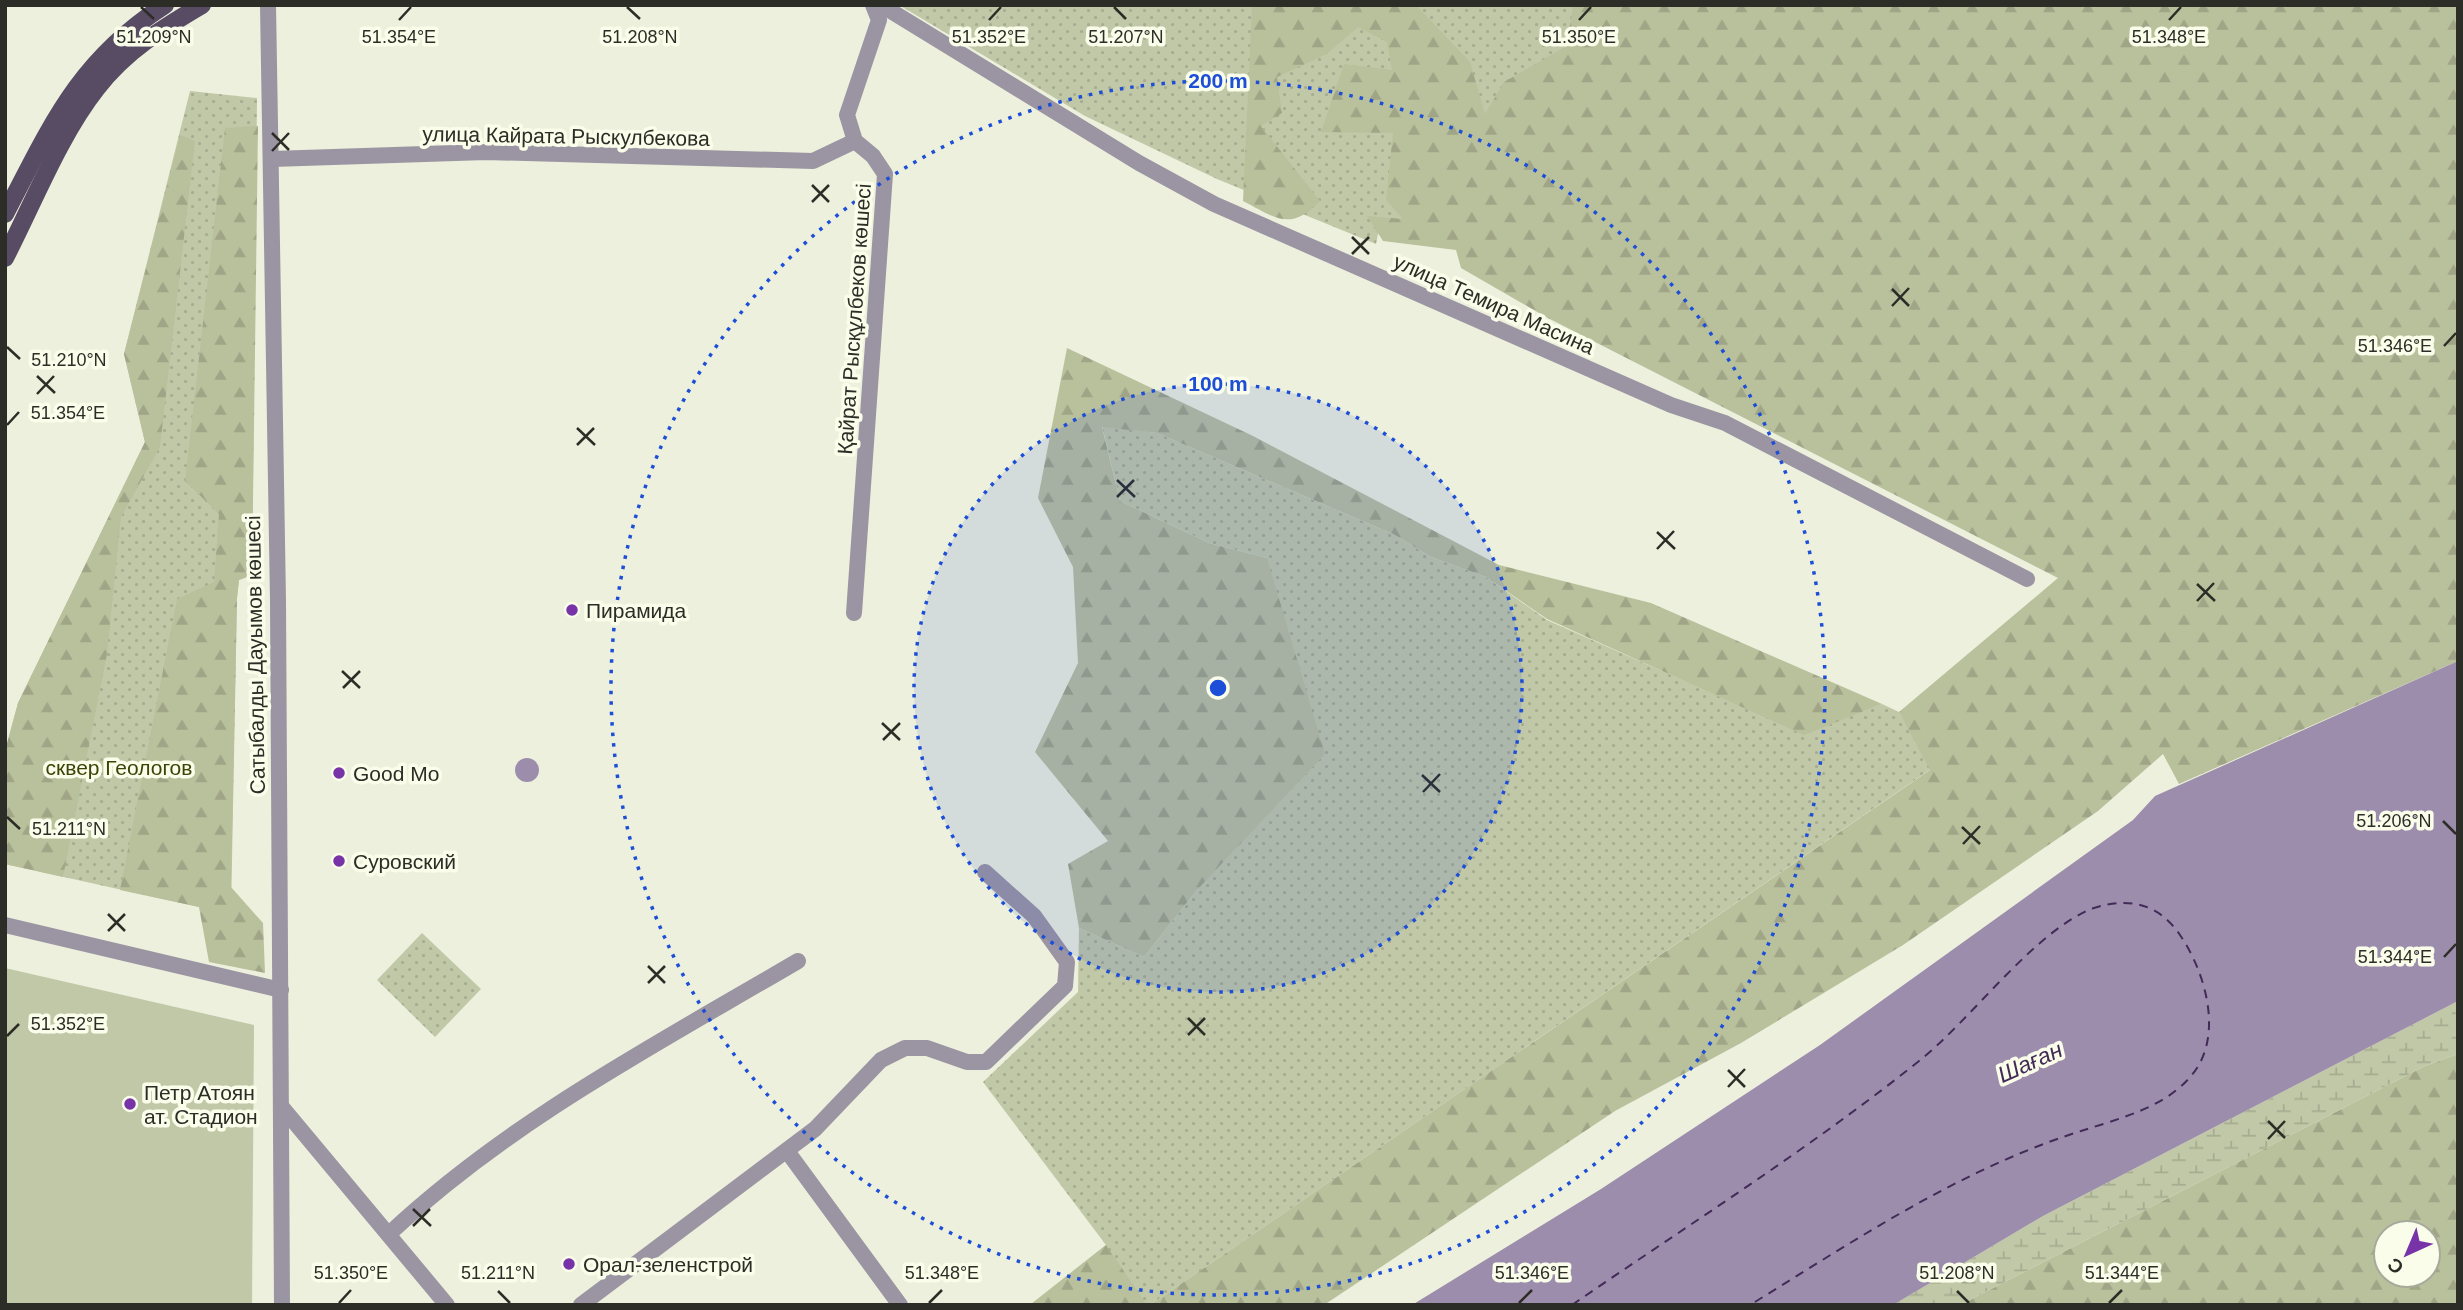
<svg xmlns="http://www.w3.org/2000/svg" width="2463" height="1310" font-family="Arial,sans-serif">
<style>
.grass{fill:url(#grass-dots)}
.forest{fill:url(#forest-firs);fill-rule:evenodd}
.wetland{fill:url(#wetland-marsh)}
.garden{fill:#c1c8a7}
.water{fill:#9d8dad}
.lines{fill:none;stroke-linecap:round;stroke-linejoin:round}
.ferry{stroke:#432b57;stroke-width:2;stroke-dasharray:9 7;stroke-linecap:butt}
.street{stroke:#9b94a2;stroke-width:16}
.primary{stroke:#584c64;stroke-width:18}
.ticks{fill:none;stroke:#2c2d26;stroke-width:2.5}
.ring{fill:none;stroke:#1d4ed8;stroke-width:3.5;stroke-dasharray:3.5 7}
.poi-dot{fill:#7733a7;stroke:#f9fde9;stroke-width:2.5}
.labels{text-anchor:middle;dominant-baseline:central;stroke-width:7;stroke-linejoin:round;paint-order:stroke}
.street-label{font-size:21px;fill:#2c2d26;stroke:#f9fde9}
.poi-label{font-size:21px;fill:#2c2d26;stroke:#f9fde9;text-anchor:start}
.park-label{font-size:21px;fill:#3c4306;stroke:#f9fde9}
.water-label{font-size:23px;font-style:italic;fill:#432b57;stroke:#f9fde9}
.ticks-label{font-size:18px;text-anchor:middle;fill:#2c2d26;stroke:#f9fde9;stroke-width:7;stroke-linejoin:round;paint-order:stroke}
.centre{fill:#1d4ed8;stroke:#f9fde9;stroke-width:3.5}
.ring-label{font-size:21px;text-anchor:middle;font-weight:bold;fill:#1d4ed8;stroke:#f9fde9;stroke-width:7;stroke-linejoin:round;paint-order:stroke}
</style>
<defs>
<pattern id="grass-dots" width="8" height="8" patternUnits="userSpaceOnUse" patternTransform="scale(1.75)"><rect width="8" height="8" fill="#c1c8a7"/><path d="M2 2h.1M6 6h.1" fill="none" stroke="#a6ac90" stroke-width="1.8" stroke-linecap="round"/></pattern>
<pattern id="forest-firs" width="22" height="20" patternUnits="userSpaceOnUse" patternTransform="scale(1.75)"><rect width="22" height="20" fill="#b9c09c"/><path d="M5 1l3.5 6h-7zM16 11l3.5 6h-7z" fill="#9fa586"/></pattern>
<pattern id="wetland-marsh" width="20" height="14" patternUnits="userSpaceOnUse" patternTransform="scale(1.75)"><rect width="20" height="14" fill="#c1c8a7"/><path d="M1 5h8M5 5V1M11 12h8M15 12V8" fill="none" stroke="#a6ac90"/></pattern>
</defs>
<rect width="100%" height="100%" fill="#ecf0dc"/>
<g class="grass">
<polygon points="899,5 1581,5 1569,79 1476,250 1381,219 1376,244 1217,179 1085,116"/>
<polygon points="190,91 257,98 252,575 239,580 237,598 231,914 5,864 5,751 18,703 145,442 124,354"/>
<polygon points="1102,426 1157,433 1393,534 1431,557 1486,577 1547,620 1804,734 1882,704 1899,712 1931,769 1150,1305 1030,1305 1106,1245 983,1082 1078,992 1079,928 1144,957 1197,890 1267,558 1209,543 1120,501"/>
<polygon points="422,933 481,989 435,1037 377,980"/>
</g>
<g class="forest">
<path d="M1252,5H1416L1470,62L1485,114L1504,82L1567,46L1573,5H2458V661L2179,784L2163,754L2098,811L1903,945L1741,1043L1615,1111L1324,1305H1150L1930,770L1899,712L2058,578L1546,317L1461,268L1456,250L1383,241L1367,216L1403,219L1386,200L1393,133L1321,132L1344,64L1392,70L1387,42L1358,27L1327,54L1277,77L1282,113L1261,126L1320,201C1290,232 1276,218 1243,201Z"/>
<polygon points="258,126 252,575 239,580 237,598 231,887 263,923 265,973 209,962 199,907 120,890 177,599 214,582 219,514 185,481 225,128"/>
<polygon points="180,135 195,141 160,447 121,517 107,654 63,877 5,864 5,751 18,703 145,442 124,354"/>
<polygon points="1067,348 1253,436 1499,565 1651,603 1882,704 1804,735 1547,619 1486,577 1431,557 1393,534 1157,433 1102,427 1120,501 1209,543 1267,558 1325,754 1197,890 1144,957 1079,928 1068,864 1108,841 1035,752 1078,663 1073,567 1038,498"/>
<path d="M2458,1054V1305H1960L2425,1066ZM2386,1233H2428V1275H2386Z"/>
<polygon points="1106,1245 1147,1305 1030,1305"/>
</g>
<polygon class="wetland" points="2458,1001 2458,1054 2425,1066 1960,1305 1893,1305 2043,1216"/>
<polygon class="garden" points="5,968 254,1025 252,1305 5,1305"/>
<g class="water">
<polygon points="2458,661 2458,1001 2043,1216 1893,1305 1412,1305 1601,1189 1820,1045 2133,820 2155,796"/>
<circle cx="527" cy="770" r="12"/>
</g>
<g class="lines">
<path class="ferry" d="M1572,1305C1688,1225 1809,1149 1919,1061C1971,1020 2036,929 2094,908C2129,897 2158,903 2180,935C2204,970 2222,1029 2197,1068C2172,1106 2121,1118 2081,1131C1961,1169 1857,1239 1750,1305"/>
<g class="street">
<polyline points="268,5 278,601 282,1305"/>
<polyline points="881,5 1139,163 1214,204 1671,405 1725,423 2027,579"/>
<polyline points="272,159 486,152 813,161 855,141"/>
<polyline points="854,613 885,174 873,156 855,141 847,115 879,20 873,5"/>
<polyline points="5,925 281,990"/>
<polyline points="281,1106 447,1305"/>
<polyline points="787,1151 900,1305"/>
<path d="M390,1233C511,1120 657,1044 798,961"/>
<polyline points="581,1305 815,1129 881,1060 905,1048 927,1048 967,1062 986,1062 1065,986 1067,962 1034,916 985,872"/>
</g>
<g class="primary">
<path d="M5,214C51,126 78,61 165,5"/>
<path d="M5,258C33,204 59,136 97,88C125,51 163,28 202,5"/>
</g>
</g>
<path class="ticks" d="M141,7L154,19M627,7L640,19M1114,7L1126,19M399,20L411,7M989,20L1001,7M1579,20L1591,7M2169,20L2181,7M272,133L289,150M272,151L289,133M812,185L829,202M812,202L829,185M1352,237L1369,254M1352,254L1369,237M1892,289L1909,306M1892,306L1909,288M2444,346L2456,333M7,347L20,359M37,376L55,393M37,394L54,376M7,425L19,412M577,428L595,445M577,445L594,428M1117,480L1135,497M1117,497L1134,480M1657,532L1675,549M1657,549L1674,531M2197,584L2215,601M2197,601L2214,583M342,671L360,688M343,688L360,671M882,723L900,740M883,740L900,723M1422,775L1440,792M1423,792L1440,774M7,817L20,829M2443,821L2456,834M1962,827L1980,844M1963,844L1980,826M108,914L125,931M108,931L125,914M2444,957L2456,944M648,966L665,983M648,983L665,966M1188,1018L1205,1035M1188,1035L1205,1018M7,1036L19,1024M1728,1070L1745,1087M1728,1087L1745,1069M2268,1121L2285,1138M2268,1139L2285,1121M413,1209L431,1226M413,1226L430,1209M498,1291L510,1303M1957,1291L1969,1303M339,1303L351,1290M929,1303L942,1290M1519,1303L1532,1290M2109,1303L2122,1290"/>
<circle cx="1218" cy="688" r="304" fill="#1d4ed8" fill-opacity=".12"/>
<g class="ring">
<circle cx="1218" cy="688" r="304"/>
<circle cx="1218" cy="688" r="607"/>
</g>
<g class="poi-dot">
<circle cx="572" cy="610" r="7"/>
<circle cx="339" cy="773" r="7"/>
<circle cx="339" cy="861" r="7"/>
<circle cx="130" cy="1104" r="7"/>
<circle cx="569" cy="1264" r="7"/>
</g>
<g class="labels">
<g class="street-label">
<text transform="translate(566 136) rotate(1)">улица Кайрата Рыскулбекова</text>
<text transform="translate(1494 304) rotate(24)">улица Темира Масина</text>
<text transform="translate(854 319) rotate(-86)">Қайрат Рысқұлбеков көшесі</text>
<text transform="translate(255 655) rotate(-91)">Сатыбалды Дауымов көшесі</text>
</g>
<g class="poi-label">
<text x="586" y="610">Пирамида</text>
<text x="353" y="773">Good Mo</text>
<text x="353" y="861">Суровский</text>
<text x="144" y="1092">Петр Атоян<tspan x="144" dy="24">ат. Стадион</tspan></text>
<text x="583" y="1264">Орал-зеленстрой</text>
</g>
<g class="park-label">
<text x="119" y="767">сквер Геологов</text>
</g>
<g class="water-label">
<text transform="translate(2030 1062) rotate(-24)">Шаған</text>
</g>
</g>
<g class="ticks-label">
<text x="154" y="43">51.209°N</text>
<text x="640" y="43">51.208°N</text>
<text x="1126" y="43">51.207°N</text>
<text x="989" y="43">51.352°E</text>
<text x="399" y="43">51.354°E</text>
<text x="1579" y="43">51.350°E</text>
<text x="2169" y="43">51.348°E</text>
<text x="2395" y="352">51.346°E</text>
<text x="69" y="366">51.210°N</text>
<text x="68" y="419">51.354°E</text>
<text x="2394" y="827">51.206°N</text>
<text x="69" y="835">51.211°N</text>
<text x="2395" y="963">51.344°E</text>
<text x="68" y="1030">51.352°E</text>
<text x="351" y="1279">51.350°E</text>
<text x="942" y="1279">51.348°E</text>
<text x="1532" y="1279">51.346°E</text>
<text x="2122" y="1279">51.344°E</text>
<text x="498" y="1279">51.211°N</text>
<text x="1957" y="1279">51.208°N</text>
</g>
<circle cx="1218" cy="688" r="10" class="centre"/>
<g class="ring-label">
<text x="1218" y="88">200 m</text>
<text x="1218" y="391">100 m</text>
</g>
<rect width="2463" height="1310" fill="none" stroke="#2c2d26" stroke-width="14"/>
<g transform="translate(2407 1254) rotate(224)"><circle r="33" fill="#f9fde9" stroke="#a7aa9b" stroke-width="2"/>
<path d="M0-5L12 26L0 18L-12 26Z" fill="#7733a7"/>
<text y="-10" font-size="19" font-weight="bold" text-anchor="middle" fill="#2c2d26">С</text>
</g>
</svg>
